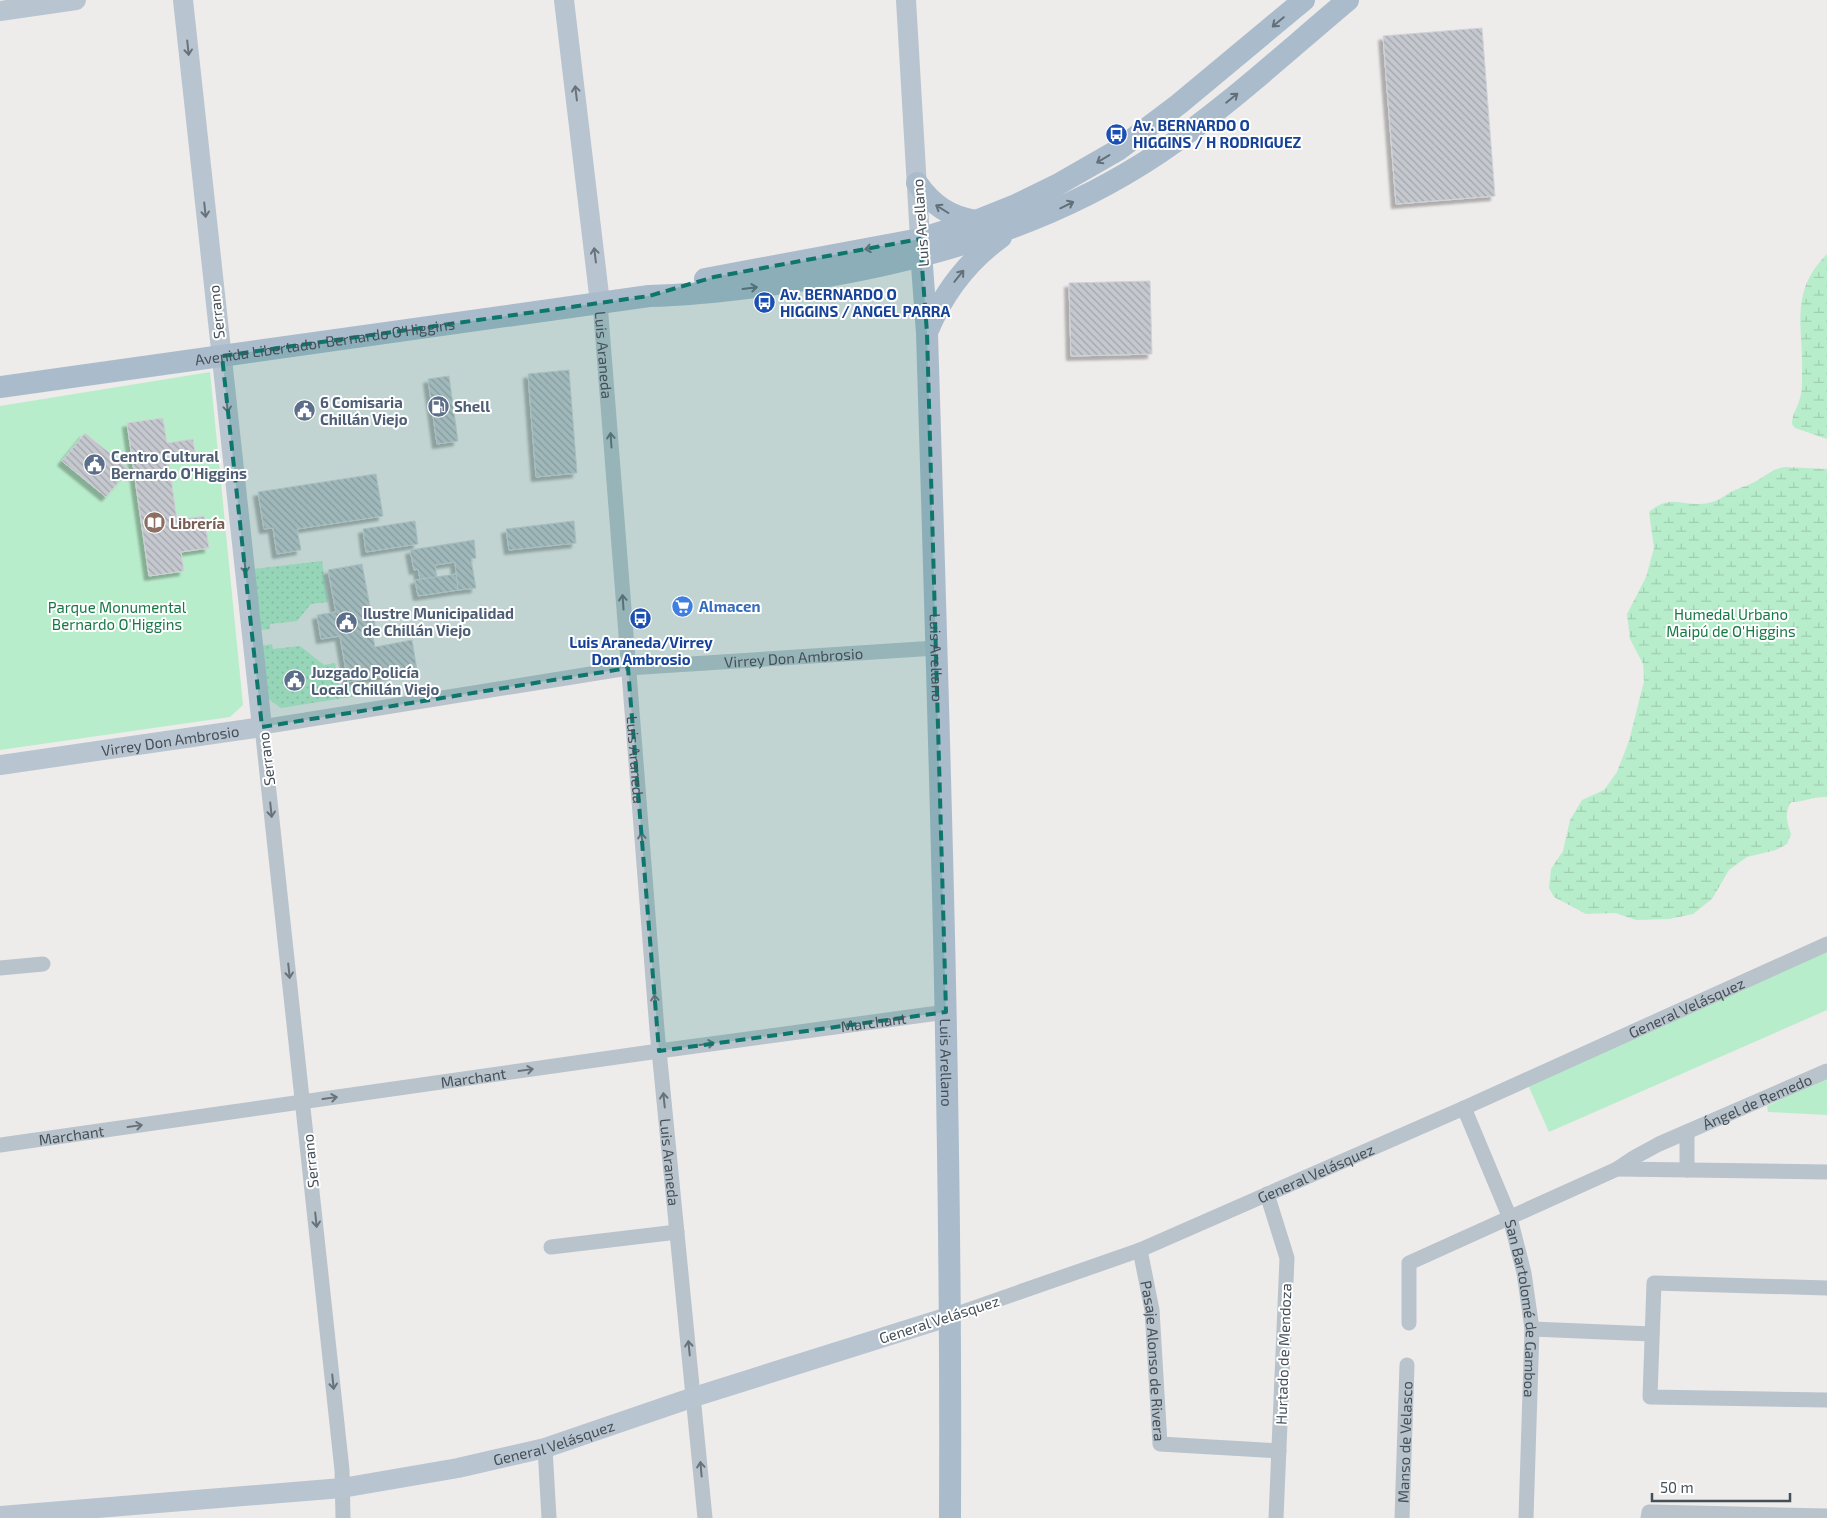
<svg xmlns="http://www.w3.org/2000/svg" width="1827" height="1518" font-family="'Exo 2',sans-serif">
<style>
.grass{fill:url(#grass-dots)}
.wetland{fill:url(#wetland-marsh)}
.green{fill:#b8edcb}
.building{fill:url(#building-back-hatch);stroke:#cfd2d7;filter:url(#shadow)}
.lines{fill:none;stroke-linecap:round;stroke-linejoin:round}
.street{stroke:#b9c3cb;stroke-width:15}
.secondary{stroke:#b8c4d0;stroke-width:20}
.primary{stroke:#aabccb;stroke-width:22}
.oneway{stroke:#63707a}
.oneway2{stroke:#67727c}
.oneway3{stroke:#67727a}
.marked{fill:#0f766e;fill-opacity:0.2;stroke:#0f766e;stroke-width:4;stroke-dasharray:10 6;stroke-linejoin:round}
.labels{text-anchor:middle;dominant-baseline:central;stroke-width:4;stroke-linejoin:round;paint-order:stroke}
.transit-label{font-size:15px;font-weight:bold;fill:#164399;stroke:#fff;text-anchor:start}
.street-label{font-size:15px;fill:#444f58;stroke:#fff}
.service-label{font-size:15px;font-weight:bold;fill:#4e5e75;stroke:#fff;text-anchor:start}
.education-label{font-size:15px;font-weight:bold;fill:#785e54;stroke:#fff;text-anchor:start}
.shop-label{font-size:15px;font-weight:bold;fill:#366cbe;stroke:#fff;text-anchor:start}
.park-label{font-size:15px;fill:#167844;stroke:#fff}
</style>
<defs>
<pattern id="grass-dots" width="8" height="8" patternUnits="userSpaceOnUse" patternTransform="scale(1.25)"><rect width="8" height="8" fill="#b8edcb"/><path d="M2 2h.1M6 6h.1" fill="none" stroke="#9fcdb0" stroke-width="1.8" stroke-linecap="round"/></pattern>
<pattern id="wetland-marsh" width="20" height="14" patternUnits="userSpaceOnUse" patternTransform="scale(1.25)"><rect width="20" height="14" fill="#b8edcb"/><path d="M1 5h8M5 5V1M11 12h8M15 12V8" fill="none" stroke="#9fcdb0"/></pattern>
<pattern id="building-back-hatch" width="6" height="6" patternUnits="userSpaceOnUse" patternTransform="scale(1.25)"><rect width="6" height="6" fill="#c5c8ce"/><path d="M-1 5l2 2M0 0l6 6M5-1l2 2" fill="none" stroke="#a2a5aa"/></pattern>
<filter id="shadow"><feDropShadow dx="-4.5" dy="4.5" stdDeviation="1" flood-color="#0004"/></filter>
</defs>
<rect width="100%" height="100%" fill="#eeebeb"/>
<g class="grass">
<polygon points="322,561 328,602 311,604 297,621 270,624 270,629 261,630 254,569"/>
<polygon points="272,644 273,649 300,646 324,665 335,663 340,688 355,685 356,696 281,708 266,697 261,646"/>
</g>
<g class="wetland">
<path d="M1827,254V439L1795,428L1792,424C1792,414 1798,407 1800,398C1802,392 1802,385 1802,379C1805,330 1787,294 1827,254Z"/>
<path d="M1786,467L1827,469V797C1814,796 1804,802 1791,802C1784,814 1787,822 1791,834L1787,844L1776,850L1747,857L1729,870L1712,899L1693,914L1669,919L1636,920L1615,913L1586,914L1554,897L1549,888L1551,869L1563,851L1570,820L1582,800L1604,790L1617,772L1629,741L1644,681L1643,664L1630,639L1627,614L1646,577L1654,548L1649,512C1672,492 1683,508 1708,503C1717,502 1725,495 1733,491C1742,487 1750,485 1758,480C1768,474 1774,468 1786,467Z"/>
</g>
<g class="green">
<polygon points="210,372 243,705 230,717 0,750 0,406"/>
<polygon points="1827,951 1827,1010 1549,1132 1528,1085"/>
<polygon points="1827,1078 1827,1115 1768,1112 1767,1106"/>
</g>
<g class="building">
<polygon points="1482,28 1495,196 1396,204 1383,36"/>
<polygon points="1150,281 1152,354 1071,356 1069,283"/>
<polygon points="569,370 577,473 536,477 528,374"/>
<polygon points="449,376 458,441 437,444 428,379"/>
<polygon points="163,418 167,443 193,439 195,452 168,456 177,520 204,516 209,548 181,552 184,571 149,576 127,423"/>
<polygon points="85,433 129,469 106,497 62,461"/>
<polygon points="376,474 383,516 297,529 301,550 277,554 273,528 264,529 258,492"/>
<polygon points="415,521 418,544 366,552 363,529"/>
<polygon points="574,521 576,543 509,550 506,529"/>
<polygon points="474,540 476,558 471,559 476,588 458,590 455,562 435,565 437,577 420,579 418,569 414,570 410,550"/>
<polygon points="362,564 370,606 372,606 376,631 372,631 375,647 412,640 417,670 348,682 340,636 321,639 317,615 336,612 328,570"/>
<polygon points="456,574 458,590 418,596 415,580"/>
</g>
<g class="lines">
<g class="street">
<path id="s1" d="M600,303L657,1030L705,1518"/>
<polyline points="0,968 43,964"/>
<path id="s2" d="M1464,1108L1510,1218L1524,1273L1532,1329L1526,1518"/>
<polyline points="1687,1134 1687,1170"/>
<path id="s3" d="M0,1145L659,1051L946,1012"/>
<polyline points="1617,1169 1827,1172"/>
<polyline points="1267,1194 1287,1258 1276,1518"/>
<polyline points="551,1247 677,1232"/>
<path id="s4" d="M1140,1250L1152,1310L1160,1444L1279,1451"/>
<polyline points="1827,1288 1654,1283 1650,1397 1827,1400"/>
<path id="s5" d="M951,1316L1140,1250L1464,1108L1827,944"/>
<path id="s6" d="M1409,1323V1263L1617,1169L1635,1157L1659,1144L1827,1071"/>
<polyline points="1532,1329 1652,1334"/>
<polyline points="545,1448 549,1518"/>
<path id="s7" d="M343,1518L342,1470L262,727L628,668L936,648"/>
<path id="s8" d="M1402,1518L1407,1365"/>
<polyline points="1648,1518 1649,1512 1827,1516"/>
</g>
<g class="secondary">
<polyline points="564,0 600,303"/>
<polyline points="906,0 920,239"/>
<polyline points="0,11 76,0"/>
<path id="s9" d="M0,765L262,727L183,0"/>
<path id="s10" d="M0,1516L342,1488L458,1468L545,1448L694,1397L951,1316"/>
</g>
<g class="primary">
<path d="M917,183C932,205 950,217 976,221"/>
<path id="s11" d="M920,239L927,333C939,728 952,1123 950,1518"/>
<polyline points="705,279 920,239 976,221 1016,205 1057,185 1118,150 1179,104 1304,0"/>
<path d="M928,330C944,292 968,261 1001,237"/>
<path id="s12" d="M0,387L649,296C701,295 753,288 805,280C930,260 1053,224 1159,153C1226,108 1286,52 1348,0"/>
</g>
</g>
<defs><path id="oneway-shaft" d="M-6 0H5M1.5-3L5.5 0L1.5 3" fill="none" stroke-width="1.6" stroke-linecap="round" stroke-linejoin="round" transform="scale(1.25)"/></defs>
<g class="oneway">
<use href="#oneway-shaft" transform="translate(1278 22) rotate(140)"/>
<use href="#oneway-shaft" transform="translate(1232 98) rotate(-39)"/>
<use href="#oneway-shaft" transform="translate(1103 159) rotate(149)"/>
<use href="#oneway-shaft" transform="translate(1067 205) rotate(-26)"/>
<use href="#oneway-shaft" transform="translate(942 209) rotate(-148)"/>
<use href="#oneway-shaft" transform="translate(872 248) rotate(170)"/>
<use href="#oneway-shaft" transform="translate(959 276) rotate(-51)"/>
<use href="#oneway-shaft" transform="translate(750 288) rotate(-7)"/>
</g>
<g class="oneway2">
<use href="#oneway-shaft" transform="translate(188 48) rotate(84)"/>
<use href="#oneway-shaft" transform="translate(576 93) rotate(-97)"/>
<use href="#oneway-shaft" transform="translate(205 210) rotate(84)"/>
<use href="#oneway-shaft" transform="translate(595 255) rotate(-97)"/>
<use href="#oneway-shaft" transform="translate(227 405) rotate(84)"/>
<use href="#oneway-shaft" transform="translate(245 566) rotate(84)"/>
</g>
<g class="oneway3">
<use href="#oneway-shaft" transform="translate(611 440) rotate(-94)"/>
<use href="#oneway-shaft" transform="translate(623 602) rotate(-94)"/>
<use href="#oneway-shaft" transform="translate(271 810) rotate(84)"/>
<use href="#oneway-shaft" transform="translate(642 840) rotate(-95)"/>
<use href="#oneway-shaft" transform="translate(289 971) rotate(84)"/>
<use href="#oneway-shaft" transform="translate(655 1002) rotate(-95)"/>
<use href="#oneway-shaft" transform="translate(707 1044) rotate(-8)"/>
<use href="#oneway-shaft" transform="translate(526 1070) rotate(-8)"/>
<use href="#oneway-shaft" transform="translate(330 1098) rotate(-8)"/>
<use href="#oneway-shaft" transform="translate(664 1100) rotate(-96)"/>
<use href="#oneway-shaft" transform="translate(135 1126) rotate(-8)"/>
<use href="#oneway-shaft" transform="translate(316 1220) rotate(84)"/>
<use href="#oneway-shaft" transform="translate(689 1348) rotate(-96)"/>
<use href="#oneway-shaft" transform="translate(333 1382) rotate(84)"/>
<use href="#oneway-shaft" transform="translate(701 1469) rotate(-95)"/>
</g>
<path class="marked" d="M920,239L927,333L946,1012L659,1051L628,668L262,727L222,356L649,296L714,277Z"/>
<defs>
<symbol id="bus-disc" viewBox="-11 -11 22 22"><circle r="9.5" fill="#1a4fb4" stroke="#fff"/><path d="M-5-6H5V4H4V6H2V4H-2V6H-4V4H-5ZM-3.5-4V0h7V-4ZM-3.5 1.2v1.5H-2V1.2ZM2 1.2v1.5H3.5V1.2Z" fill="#fff"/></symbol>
<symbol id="fuel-disc" viewBox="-11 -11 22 22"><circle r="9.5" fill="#5c6f8a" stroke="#fff"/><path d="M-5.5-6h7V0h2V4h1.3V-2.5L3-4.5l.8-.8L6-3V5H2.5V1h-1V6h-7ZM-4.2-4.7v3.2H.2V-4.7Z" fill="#fff"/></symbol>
<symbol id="civic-disc" viewBox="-11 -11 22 22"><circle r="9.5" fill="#5c6f8a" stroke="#fff"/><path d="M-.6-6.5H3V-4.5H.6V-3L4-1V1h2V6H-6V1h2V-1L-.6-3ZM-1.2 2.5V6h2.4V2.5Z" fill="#fff"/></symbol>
<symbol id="library-disc" viewBox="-11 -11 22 22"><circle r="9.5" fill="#8d6e63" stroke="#fff"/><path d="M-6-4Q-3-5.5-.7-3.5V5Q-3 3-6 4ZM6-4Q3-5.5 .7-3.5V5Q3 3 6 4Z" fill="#fff"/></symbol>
<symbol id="supermarket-disc" viewBox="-11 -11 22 22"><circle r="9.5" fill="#3f7fe0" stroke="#fff"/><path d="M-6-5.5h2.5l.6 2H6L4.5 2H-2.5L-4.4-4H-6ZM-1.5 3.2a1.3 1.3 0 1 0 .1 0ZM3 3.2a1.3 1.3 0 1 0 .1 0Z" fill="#fff"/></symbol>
</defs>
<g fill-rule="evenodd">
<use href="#bus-disc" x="1104" y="122" width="25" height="25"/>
<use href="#bus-disc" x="752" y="290" width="25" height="25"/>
<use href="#fuel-disc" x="426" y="394" width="25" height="25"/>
<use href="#civic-disc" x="292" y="398" width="25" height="25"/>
<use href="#civic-disc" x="82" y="452" width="25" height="25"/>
<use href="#library-disc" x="142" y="510" width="25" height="25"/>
<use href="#supermarket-disc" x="670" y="594" width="25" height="25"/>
<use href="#bus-disc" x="628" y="606" width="25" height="25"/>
<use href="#civic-disc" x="334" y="610" width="25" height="25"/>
<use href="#civic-disc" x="282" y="668" width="25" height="25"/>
</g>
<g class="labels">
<g class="transit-label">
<text x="1133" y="125">Av. BERNARDO O<tspan x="1133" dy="17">HIGGINS / H RODRIGUEZ</tspan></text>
<text x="780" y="294">Av. BERNARDO O<tspan x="780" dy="17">HIGGINS / ANGEL PARRA</tspan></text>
<text x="641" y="642" text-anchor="middle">Luis Araneda/Virrey<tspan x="641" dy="17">Don Ambrosio</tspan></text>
</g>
<g class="street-label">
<text transform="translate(920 223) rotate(-94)">Luis Arellano</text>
<text transform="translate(216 312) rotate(-96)">Serrano</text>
<text stroke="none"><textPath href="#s12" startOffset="328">Avenida Libertador Bernardo O'Higgins</textPath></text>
<text stroke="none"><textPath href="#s1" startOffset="52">Luis Araneda</textPath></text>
<text stroke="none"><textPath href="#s7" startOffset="1332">Virrey Don Ambrosio</textPath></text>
<text stroke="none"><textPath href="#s11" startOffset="419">Luis Arellano</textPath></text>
<text stroke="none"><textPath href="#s9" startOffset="172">Virrey Don Ambrosio</textPath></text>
<text transform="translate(266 759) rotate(-97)">Serrano</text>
<text stroke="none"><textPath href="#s1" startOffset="458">Luis Araneda</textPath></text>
<text stroke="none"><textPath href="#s5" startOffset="798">General Velásquez</textPath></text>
<text stroke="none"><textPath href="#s3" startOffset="882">Marchant</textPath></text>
<text stroke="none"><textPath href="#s11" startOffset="824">Luis Arellano</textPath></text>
<text stroke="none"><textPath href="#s3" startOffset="478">Marchant</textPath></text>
<text stroke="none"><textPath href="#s6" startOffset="444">Ángel de Remedo</textPath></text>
<text stroke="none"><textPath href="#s3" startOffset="72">Marchant</textPath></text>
<text transform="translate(310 1161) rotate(-96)">Serrano</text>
<text stroke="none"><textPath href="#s1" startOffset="862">Luis Araneda</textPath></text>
<text stroke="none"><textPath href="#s5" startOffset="392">General Velásquez</textPath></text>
<text stroke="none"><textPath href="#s2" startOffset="211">San Bartolomé de Gamboa</textPath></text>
<text transform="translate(939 1319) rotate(-18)">General Velásquez</text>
<text transform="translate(1283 1354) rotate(-88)">Hurtado de Mendoza</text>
<text stroke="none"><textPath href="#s4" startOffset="112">Pasaje Alonso de Rivera</textPath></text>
<text stroke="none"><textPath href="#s8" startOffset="76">Manso de Velasco</textPath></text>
<text stroke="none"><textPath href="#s10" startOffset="560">General Velásquez</textPath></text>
</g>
<g class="service-label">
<text x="320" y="402">6 Comisaria<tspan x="320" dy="17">Chillán Viejo</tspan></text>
<text x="454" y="406">Shell</text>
<text x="111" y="456">Centro Cultural<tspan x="111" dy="17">Bernardo O'Higgins</tspan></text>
<text x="363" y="613">Ilustre Municipalidad<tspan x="363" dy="17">de Chillán Viejo</tspan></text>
<text x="311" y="672">Juzgado Policía<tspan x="311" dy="17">Local Chillán Viejo</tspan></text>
</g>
<g class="education-label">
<text x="170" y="523">Librería</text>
</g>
<g class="shop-label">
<text x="699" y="606">Almacen</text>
</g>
<g class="park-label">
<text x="117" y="607">Parque Monumental<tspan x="117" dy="17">Bernardo O'Higgins</tspan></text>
<text x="1731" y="614">Humedal Urbano<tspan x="1731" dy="17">Maipú de O'Higgins</tspan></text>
</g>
</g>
<path d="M1652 1493v8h138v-8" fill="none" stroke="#444f58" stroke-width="2.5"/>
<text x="1660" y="1493" font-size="15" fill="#444f58" stroke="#ffffff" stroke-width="4" paint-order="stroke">50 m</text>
</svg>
